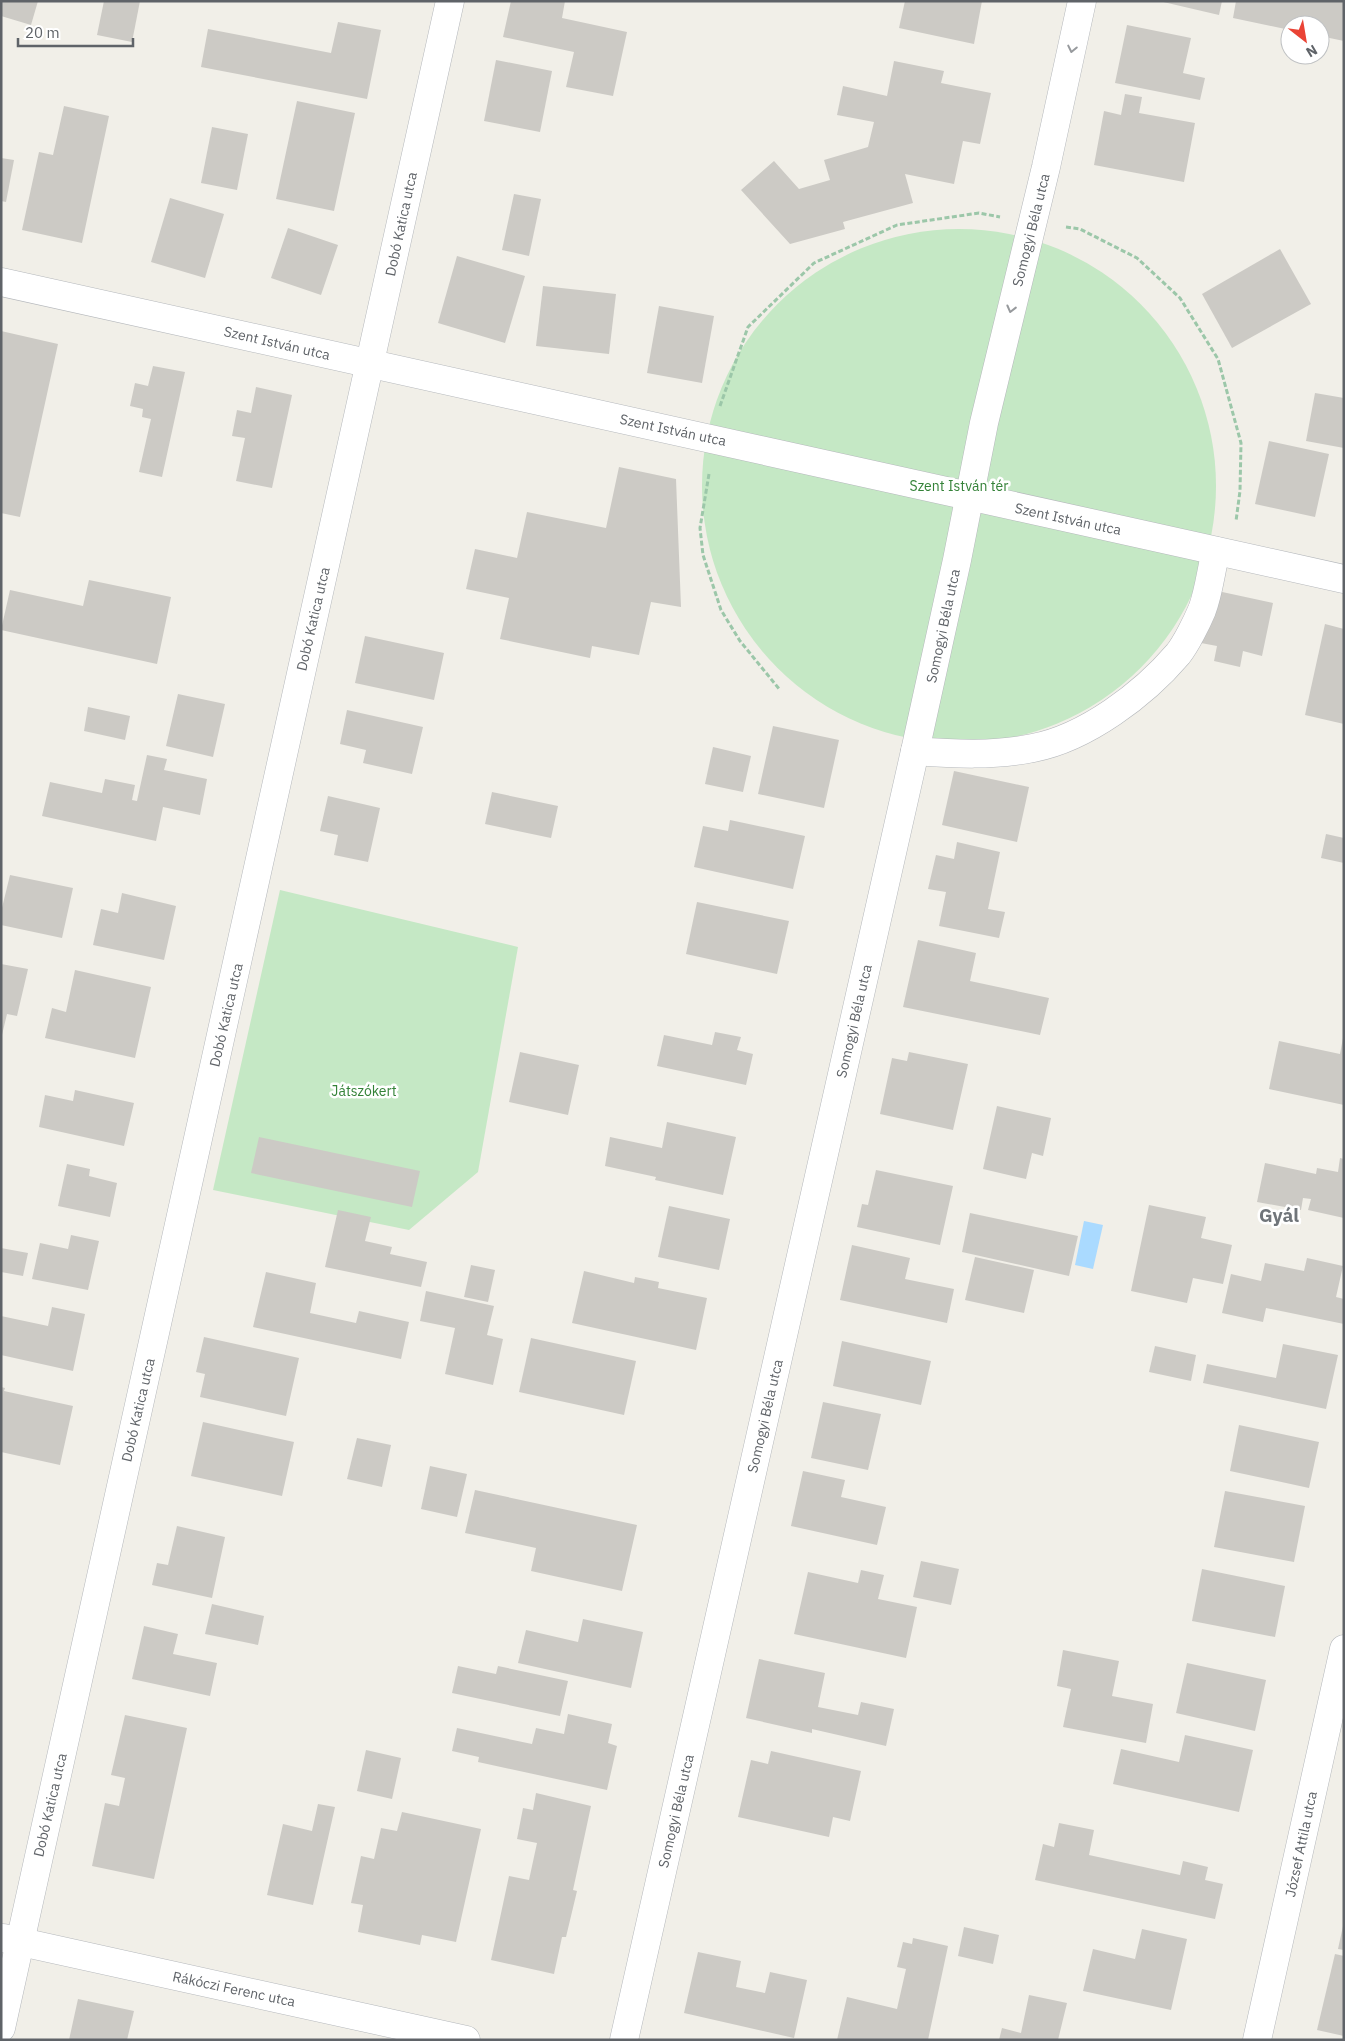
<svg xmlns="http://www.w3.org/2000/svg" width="1345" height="2041" font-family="'IBM Plex Sans',sans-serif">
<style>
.green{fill:#c5e8c5}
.water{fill:#aadaff}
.building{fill:#cccac5}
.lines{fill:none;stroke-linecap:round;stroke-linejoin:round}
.minor-casing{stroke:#b5b8bc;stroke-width:29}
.path{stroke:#9cc7a9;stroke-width:3;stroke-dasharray:5 2.5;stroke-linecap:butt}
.minor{stroke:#fff;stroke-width:28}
.oneway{stroke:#979a9d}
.labels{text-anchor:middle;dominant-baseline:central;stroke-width:5;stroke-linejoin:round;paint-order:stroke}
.street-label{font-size:14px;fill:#5f6368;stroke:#fff}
.park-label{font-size:14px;fill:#348238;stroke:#fff}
.district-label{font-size:19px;font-weight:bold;fill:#70757a;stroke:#fff}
</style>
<rect width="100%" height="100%" fill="#f1efe8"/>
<g class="green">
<circle cx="959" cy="486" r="257"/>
<polygon points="280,890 518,947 478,1172 409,1230 213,1190"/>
</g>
<polygon class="water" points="1084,1221 1103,1225 1093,1269 1075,1265"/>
<g class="building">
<polygon points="1,1 38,1 31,25 1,16"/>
<polygon points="104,1 140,1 132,42 97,35"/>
<polygon points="511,1 565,1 562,18 627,32 613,96 566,87 574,52 503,37"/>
<polygon points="905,1 982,1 974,44 899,28"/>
<polygon points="1159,1 1222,1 1219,15"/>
<polygon points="1236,1 1344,1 1344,41 1320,36 1320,25 1290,25 1290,30 1233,18"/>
<polygon points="338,22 381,30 367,99 201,67 208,29 331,53"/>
<polygon points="1127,25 1191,38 1183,73 1205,78 1200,100 1115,83"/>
<polygon points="496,60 552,71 540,132 484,121"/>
<polygon points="894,61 944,71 941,83 991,93 980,144 963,141 954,184 905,174 913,203 843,222 845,229 790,244 741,190 774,161 799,189 830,180 824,160 868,147 874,122 837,115 843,86 887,96"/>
<polygon points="1125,94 1142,97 1139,113 1195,123 1184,182 1094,165 1104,111 1121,115"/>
<polygon points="297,101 355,113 334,211 276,199"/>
<polygon points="64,106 109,116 82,243 22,230 39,152 53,155"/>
<polygon points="212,127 248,134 237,190 201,183"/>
<polygon points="1,158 14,160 6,202 1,201"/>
<polygon points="514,194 541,199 529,256 502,250"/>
<polygon points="170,198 224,214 205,278 151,262"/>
<polygon points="288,228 338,245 321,295 271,278"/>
<polygon points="1280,249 1311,304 1232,348 1202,294"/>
<polygon points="457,256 525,276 505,343 438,323"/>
<polygon points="543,286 616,294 609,354 536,346"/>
<polygon points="659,306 714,316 702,383 647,373"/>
<polygon points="1,331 58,344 20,517 1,513"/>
<polygon points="153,366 185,372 162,477 139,472 151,419 142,417 143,409 130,406 135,383 148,386"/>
<polygon points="256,387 292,395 272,488 236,481 245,438 232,436 237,410 251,413"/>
<polygon points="1315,393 1344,398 1344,448 1306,441"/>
<polygon points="1269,441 1329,454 1315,517 1255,504"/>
<polygon points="619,467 676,479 681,607 651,602 639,655 592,646 590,658 500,639 509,598 466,589 475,549 517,558 527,512 606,528"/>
<polygon points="89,580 171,597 157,664 1,630 10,590 83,606"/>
<polygon points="1213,590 1273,603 1262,656 1243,651 1240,667 1214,661 1217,646 1201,643"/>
<polygon points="1325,624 1344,629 1344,724 1305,715"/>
<polygon points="365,636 444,653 434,700 355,683"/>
<polygon points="178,694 225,704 213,757 166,746"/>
<polygon points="88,707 130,716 125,740 84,731"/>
<polygon points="347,710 423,727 412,774 363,763 366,750 340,744"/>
<polygon points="773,726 839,740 824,808 758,794"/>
<polygon points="713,747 751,756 743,792 705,784"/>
<polygon points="147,755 167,759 164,770 207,779 200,815 163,807 156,841 42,816 50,782 102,793 105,779 135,785 132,800 137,801"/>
<polygon points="954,771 1029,787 1017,842 942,825"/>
<polygon points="492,792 558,806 551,838 485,824"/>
<polygon points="328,796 380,808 368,862 334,855 338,835 320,831"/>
<polygon points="730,820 805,836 793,889 694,867 703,826 728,831"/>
<polygon points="1326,834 1344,838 1344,863 1321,858"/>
<polygon points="957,842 1000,852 988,909 1005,912 999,938 939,926 946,892 928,889 936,855 954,859"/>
<polygon points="10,875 73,888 62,938 1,925 1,912"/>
<polygon points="122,893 176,906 164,960 93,945 101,909 118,913"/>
<polygon points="697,902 789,921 777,974 686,954"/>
<polygon points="918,940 976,953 970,981 1049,998 1040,1035 903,1007"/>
<polygon points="1,964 28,969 17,1016 7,1014 2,1035"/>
<polygon points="75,970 151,987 135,1058 45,1038 52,1008 66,1012"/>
<polygon points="715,1032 741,1037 737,1050 753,1054 746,1085 657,1066 664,1035 712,1045"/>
<polygon points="1343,1038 1344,1105 1269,1089 1279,1041 1340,1054"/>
<polygon points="520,1052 579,1065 568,1115 509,1102"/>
<polygon points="909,1052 968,1064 953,1130 880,1114 892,1058 907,1061"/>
<polygon points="75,1090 134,1103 124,1146 39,1127 45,1095 73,1101"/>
<polygon points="997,1106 1051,1118 1043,1156 1032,1153 1026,1179 983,1169"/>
<polygon points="667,1122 736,1137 723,1195 655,1180 656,1177 605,1166 610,1137 662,1148"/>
<polygon points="259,1137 420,1171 412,1207 251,1173"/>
<polygon points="1340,1158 1344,1159 1344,1218 1308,1210 1311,1199 1303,1198 1301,1210 1257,1202 1265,1163 1316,1174 1317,1168 1338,1172"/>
<polygon points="67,1164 90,1169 89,1176 117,1183 110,1217 58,1206"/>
<polygon points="876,1170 953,1186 940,1245 857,1227 862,1204 868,1205"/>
<polygon points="1149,1205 1206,1217 1201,1238 1232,1245 1223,1284 1193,1278 1187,1303 1131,1291"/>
<polygon points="669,1206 730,1219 719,1270 658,1257"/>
<polygon points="338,1210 371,1217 365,1241 392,1247 390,1254 427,1262 421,1287 325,1267"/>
<polygon points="970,1213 1078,1236 1069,1276 962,1252"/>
<polygon points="71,1235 99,1241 88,1290 32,1279 40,1243 68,1249"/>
<polygon points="852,1245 910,1258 905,1279 954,1289 947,1323 840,1300"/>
<polygon points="1,1248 28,1253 23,1276 1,1272"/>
<polygon points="975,1257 1034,1270 1024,1313 965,1300"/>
<polygon points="1307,1258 1343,1266 1336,1297 1344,1299 1344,1324 1266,1308 1263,1322 1222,1313 1231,1274 1261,1281 1265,1263 1304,1271"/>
<polygon points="471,1265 495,1270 488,1302 464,1297"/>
<polygon points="584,1271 634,1283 635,1277 659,1282 658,1288 707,1298 696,1350 572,1323"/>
<polygon points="266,1272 316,1283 310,1313 356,1323 359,1311 409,1322 401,1359 253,1327"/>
<polygon points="426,1291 494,1306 487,1335 503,1339 493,1385 445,1374 455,1328 420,1321"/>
<polygon points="52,1307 85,1314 73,1371 1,1355 1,1316 48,1326"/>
<polygon points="204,1337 299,1358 286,1416 200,1397 205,1374 196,1372"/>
<polygon points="531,1338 636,1361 624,1415 519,1392"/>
<polygon points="842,1341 931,1361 921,1405 833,1386"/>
<polygon points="1283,1344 1338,1355 1326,1409 1203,1383 1207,1364 1276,1378"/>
<polygon points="1155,1346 1196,1355 1191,1381 1149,1372"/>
<polygon points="1,1387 5,1388 4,1391 73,1406 60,1465 1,1452"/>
<polygon points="823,1402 881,1414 868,1470 811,1458"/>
<polygon points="203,1422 294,1442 282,1496 191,1476"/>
<polygon points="1239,1425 1319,1442 1309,1488 1230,1471"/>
<polygon points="357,1438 391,1445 382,1487 347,1479"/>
<polygon points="430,1466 467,1474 457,1517 421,1509"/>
<polygon points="803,1471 845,1480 841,1497 886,1507 877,1545 791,1526"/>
<polygon points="475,1490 637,1525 622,1591 531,1571 536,1548 465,1533"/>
<polygon points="1225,1491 1305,1506 1294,1562 1214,1547"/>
<polygon points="177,1526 225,1537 212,1598 152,1585 157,1563 168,1565"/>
<polygon points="921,1561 959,1569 951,1605 913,1597"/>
<polygon points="1202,1569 1285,1586 1275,1637 1192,1621"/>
<polygon points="861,1570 884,1575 878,1599 917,1607 906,1658 794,1634 808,1572 858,1583"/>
<polygon points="212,1604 264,1616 258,1645 205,1634"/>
<polygon points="583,1619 643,1632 631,1688 518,1663 526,1630 578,1642"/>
<polygon points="144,1626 178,1634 173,1654 217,1663 210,1696 132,1679"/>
<polygon points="1063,1650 1119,1661 1112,1696 1153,1704 1146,1743 1063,1727 1071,1689 1057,1686"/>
<polygon points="759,1659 825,1673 818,1707 858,1715 861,1702 894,1709 886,1746 812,1729 812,1733 746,1718"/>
<polygon points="1187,1663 1266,1680 1255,1731 1176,1713"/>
<polygon points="458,1666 496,1674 498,1666 568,1681 560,1716 452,1693"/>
<polygon points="568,1714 612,1724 608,1743 617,1746 607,1790 478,1762 479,1757 452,1751 457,1728 532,1744 536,1728 564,1734"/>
<polygon points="125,1715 187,1728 154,1879 92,1866 105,1803 119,1806 125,1778 111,1775"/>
<polygon points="1185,1735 1253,1750 1239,1812 1113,1784 1121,1749 1179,1762"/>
<polygon points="366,1750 401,1758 392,1799 357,1791"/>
<polygon points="771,1751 861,1771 850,1821 833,1817 829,1837 738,1817 751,1760 768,1764"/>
<polygon points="536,1793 591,1806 573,1890 577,1891 566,1937 562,1937 554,1974 491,1960 509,1876 529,1880 537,1843 517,1839 523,1808 533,1810"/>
<polygon points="318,1804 335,1807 313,1905 267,1895 283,1824 312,1831"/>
<polygon points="402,1812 481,1829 456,1942 422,1935 420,1945 358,1932 363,1905 351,1903 361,1856 374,1859 381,1828 397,1831"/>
<polygon points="1059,1823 1094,1830 1089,1855 1180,1875 1183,1861 1208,1867 1205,1880 1223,1884 1215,1919 1035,1880 1043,1844 1054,1847"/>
<polygon points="1343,1926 1344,1926 1344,1950 1338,1949"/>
<polygon points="964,1927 999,1935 993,1964 958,1956"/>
<polygon points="1142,1929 1187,1939 1171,2010 1083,1991 1093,1949 1135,1959"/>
<polygon points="913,1938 948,1946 928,2040 837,2040 847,1997 897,2009 906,1969 897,1967 903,1942 912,1944"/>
<polygon points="698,1952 741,1961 736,1987 765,1993 770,1972 807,1980 794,2038 684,2013"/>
<polygon points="1335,1954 1344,1956 1344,2036 1317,2030"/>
<polygon points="1029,1995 1067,2003 1058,2040 999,2040 1002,2028 1021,2033"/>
<polygon points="78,1999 134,2011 127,2040 69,2040"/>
</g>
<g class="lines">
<defs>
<g id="minor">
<polyline points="1,282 1344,579"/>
<path d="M915,751C955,754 994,756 1033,748C1086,738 1144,694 1178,654C1186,644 1197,622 1202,610C1209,592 1211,570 1216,551"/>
<polyline points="3,1938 466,2040"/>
<polyline points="1,2028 450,1"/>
<polyline points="624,2040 915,751 957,560 984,423 1046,167 1082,1"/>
<polyline points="1257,2040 1344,1649"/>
</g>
</defs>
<use href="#minor" class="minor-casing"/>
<g class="path">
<polyline points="1066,227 1080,229 1137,258 1180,298 1218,359 1241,443 1240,491 1236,521"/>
<polyline points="720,406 748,327 814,263 897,225 979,213 1000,217"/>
<polyline points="709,474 700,528 703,555 721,610 740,641 780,690"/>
</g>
<use href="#minor" class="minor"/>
</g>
<defs><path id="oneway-chevron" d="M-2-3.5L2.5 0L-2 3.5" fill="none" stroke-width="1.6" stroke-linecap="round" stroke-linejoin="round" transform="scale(1.25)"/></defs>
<g class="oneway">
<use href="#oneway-chevron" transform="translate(1072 49) rotate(102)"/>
<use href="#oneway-chevron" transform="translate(1011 309) rotate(104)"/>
</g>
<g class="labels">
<g class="street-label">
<text transform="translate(401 224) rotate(-78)">Dobó Katica utca</text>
<text transform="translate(1031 230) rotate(-76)">Somogyi Béla utca</text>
<text transform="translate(277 343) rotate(13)">Szent István utca</text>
<text transform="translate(673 430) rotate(12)">Szent István utca</text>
<text transform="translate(1068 519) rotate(12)">Szent István utca</text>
<text transform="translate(313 619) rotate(-77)">Dobó Katica utca</text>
<text transform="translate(943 626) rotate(-78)">Somogyi Béla utca</text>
<text transform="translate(226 1015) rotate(-77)">Dobó Katica utca</text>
<text transform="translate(854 1021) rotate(-77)">Somogyi Béla utca</text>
<text transform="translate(138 1410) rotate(-77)">Dobó Katica utca</text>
<text transform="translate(765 1416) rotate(-77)">Somogyi Béla utca</text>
<text transform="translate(50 1805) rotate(-77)">Dobó Katica utca</text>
<text transform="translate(676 1811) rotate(-77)">Somogyi Béla utca</text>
<text transform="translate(1301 1844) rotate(-78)">József Attila utca</text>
<text transform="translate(234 1989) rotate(12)">Rákóczi Ferenc utca</text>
</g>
<g class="park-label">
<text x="959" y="486">Szent István tér</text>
<text x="364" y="1091">Játszókert</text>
</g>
<g class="district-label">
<text x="1279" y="1215">Gyál</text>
</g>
</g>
<rect width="1345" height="2041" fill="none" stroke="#5f6368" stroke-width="5"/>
<g transform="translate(1305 40) rotate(149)"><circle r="24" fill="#ffffff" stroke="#bfc1c3"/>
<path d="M0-4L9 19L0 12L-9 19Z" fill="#ea4335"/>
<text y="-8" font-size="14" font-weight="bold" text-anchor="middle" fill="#5f6368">N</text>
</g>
<path d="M18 38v8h115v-8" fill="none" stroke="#5f6368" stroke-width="2.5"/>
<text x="25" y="38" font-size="15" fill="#5f6368" stroke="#ffffff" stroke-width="4" paint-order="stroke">20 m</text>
</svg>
